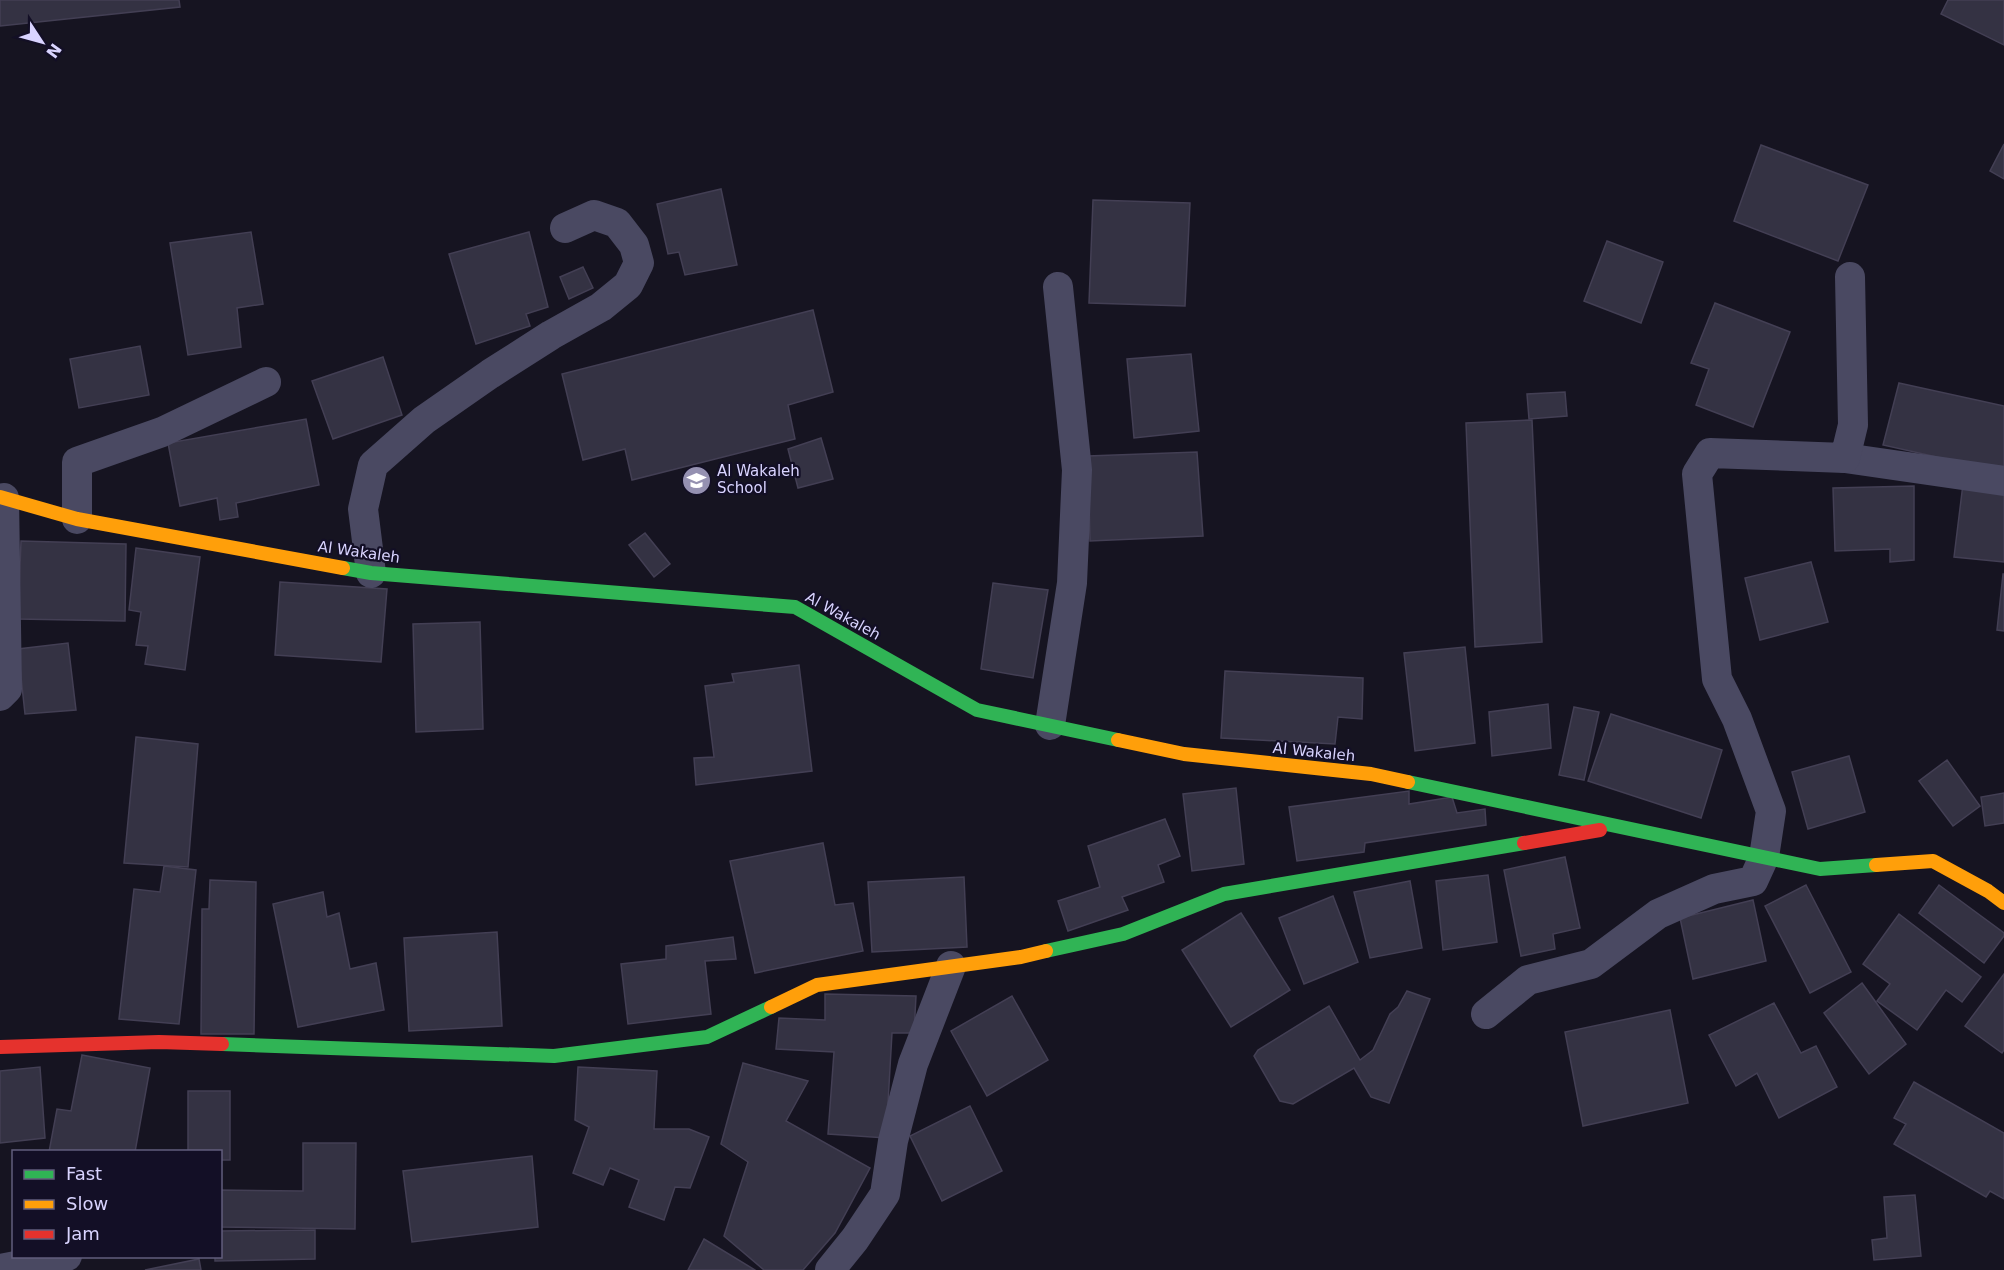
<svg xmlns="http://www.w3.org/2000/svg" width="2004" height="1270" font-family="'DejaVu Sans',sans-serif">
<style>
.building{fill:#343243;stroke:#433f54;stroke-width:1.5}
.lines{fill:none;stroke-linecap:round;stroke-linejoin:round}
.street{stroke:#4a4962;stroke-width:30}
.fast{stroke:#30b455;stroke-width:14}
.slow{stroke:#ff9f0a;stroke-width:14}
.jam{stroke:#e5322d;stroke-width:14}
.labels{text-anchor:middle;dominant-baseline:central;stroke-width:4.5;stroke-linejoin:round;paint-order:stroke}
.poi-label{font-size:15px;fill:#d9d4ff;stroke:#130f26;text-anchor:start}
.street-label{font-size:15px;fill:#d9d4ff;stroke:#130f26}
</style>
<rect width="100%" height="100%" fill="#161421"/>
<g class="building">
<polygon points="0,0 179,0 180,7 0,26"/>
<polygon points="1948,0 2004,0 2004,45 1941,14"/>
<polygon points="2004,144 2004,179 1990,171"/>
<polygon points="1761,145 1868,185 1838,261 1734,221"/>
<polygon points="721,189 737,265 685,275 679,252 668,254 657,204"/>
<polygon points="1093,200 1190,203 1185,306 1089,303"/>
<polygon points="251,232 263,304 237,308 241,347 188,355 170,243"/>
<polygon points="529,232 548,307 526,314 530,326 476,344 449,254"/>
<polygon points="1607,241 1663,262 1641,323 1584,301"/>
<polygon points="583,267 593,288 569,299 560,277"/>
<polygon points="1715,303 1790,332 1753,427 1696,405 1709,369 1691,363"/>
<polygon points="813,310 833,392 788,405 795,439 632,480 625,449 583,460 562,374"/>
<polygon points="140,346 149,395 79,408 70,359"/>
<polygon points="1191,354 1199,431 1134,438 1127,359"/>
<polygon points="383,357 402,415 333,439 312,381"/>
<polygon points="1899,383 2004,406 2004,472 1883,445"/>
<polygon points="1565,392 1567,416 1529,419 1527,394"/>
<polygon points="306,419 319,485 236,503 238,517 220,520 217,498 180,506 168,443"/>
<polygon points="1532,420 1542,642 1475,647 1466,423"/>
<polygon points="821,438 833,479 798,488 788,449"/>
<polygon points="1197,452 1203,536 1090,541 1088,456"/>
<polygon points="1963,484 2004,488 2004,562 1954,557"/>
<polygon points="1914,486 1914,560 1890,562 1890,549 1835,551 1833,488"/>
<polygon points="645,533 670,564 654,577 629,545"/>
<polygon points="21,541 126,544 125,621 18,619"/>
<polygon points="136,548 200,557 185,670 145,664 148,646 136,645 141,612 129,610"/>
<polygon points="1811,562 1828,622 1760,640 1745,578"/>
<polygon points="2003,574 2004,574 2004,631 1997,630"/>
<polygon points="280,582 387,589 381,662 275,655"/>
<polygon points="993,583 1048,590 1033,678 981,669"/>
<polygon points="480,622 483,729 416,732 413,624"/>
<polygon points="68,643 76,710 25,714 18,649"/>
<polygon points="1465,647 1475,743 1415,751 1404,653"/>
<polygon points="799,665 812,771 696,785 694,758 714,757 705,686 734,682 732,674"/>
<polygon points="1225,671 1363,678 1362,719 1338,717 1335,744 1221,738"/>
<polygon points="1548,704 1551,748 1492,756 1489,712"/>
<polygon points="1574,707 1599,712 1584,780 1559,775"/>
<polygon points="1611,714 1722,750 1701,818 1588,781"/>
<polygon points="136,737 198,744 188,867 124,863"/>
<polygon points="1849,756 1865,812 1808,829 1792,772"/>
<polygon points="1947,760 1980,806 1953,826 1919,781"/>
<polygon points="1236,788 1244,864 1192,871 1183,794"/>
<polygon points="1409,791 1409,804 1452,797 1457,813 1485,809 1486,825 1365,843 1364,852 1297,861 1289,807"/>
<polygon points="2004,793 2004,823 1985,826 1981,797"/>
<polygon points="1165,819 1180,856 1158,865 1164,882 1122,897 1128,910 1068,931 1058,901 1100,887 1088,846"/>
<polygon points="823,843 835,905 853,903 863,951 755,973 730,861"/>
<polygon points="1565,857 1580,928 1553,934 1555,949 1521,956 1504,870"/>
<polygon points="164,866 196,870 179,1024 119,1019 134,889 160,892"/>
<polygon points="1488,875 1497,942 1443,950 1436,881"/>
<polygon points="964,877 967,947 872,952 868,882"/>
<polygon points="210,880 256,882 254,1034 201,1034 202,909 209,909"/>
<polygon points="1410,881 1422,948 1370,958 1354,892"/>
<polygon points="1806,885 1851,972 1810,993 1765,906"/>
<polygon points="1939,885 2004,933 2004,936 1984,963 1919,913"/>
<polygon points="323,892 327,917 339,913 350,969 376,963 384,1010 298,1027 273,904"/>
<polygon points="1333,896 1358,962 1304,984 1279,918"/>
<polygon points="1753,900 1766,961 1693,979 1680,918"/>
<polygon points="1241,913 1290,990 1231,1027 1182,950"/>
<polygon points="1899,914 1981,977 1962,1002 1946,990 1917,1030 1877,1001 1890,984 1863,964"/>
<polygon points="497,932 502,1026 409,1031 404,938"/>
<polygon points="733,937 736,959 705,961 711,1014 628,1024 621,964 666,959 666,946"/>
<polygon points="2004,974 2004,1050 2002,1053 1965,1026"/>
<polygon points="1862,983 1906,1044 1869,1074 1824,1013"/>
<polygon points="1407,991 1430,999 1389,1103 1371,1097 1354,1068 1293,1104 1280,1101 1254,1056 1258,1050 1329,1006 1360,1060 1373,1050 1390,1014 1398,1007"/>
<polygon points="825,994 916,996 914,1033 892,1033 886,1138 828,1134 834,1052 776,1049 779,1018 825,1020"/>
<polygon points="1012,996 1048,1060 987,1096 951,1031"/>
<polygon points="1774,1003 1801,1053 1816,1046 1837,1087 1779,1118 1757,1073 1736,1086 1709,1035"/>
<polygon points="1670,1010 1688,1103 1583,1126 1565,1032"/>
<polygon points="82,1055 150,1068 135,1152 49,1152 57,1109 71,1111"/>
<polygon points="743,1063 808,1081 786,1121 870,1168 835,1233 803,1270 764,1270 724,1236 748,1162 721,1144"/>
<polygon points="40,1067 45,1138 0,1143 0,1071"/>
<polygon points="578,1067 657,1071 654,1129 689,1129 709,1137 690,1188 675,1187 664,1220 629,1207 639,1180 610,1168 603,1185 573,1173 589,1127 575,1120"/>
<polygon points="1914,1082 2004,1133 2004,1199 1990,1191 1986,1197 1894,1144 1906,1124 1894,1118"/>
<polygon points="188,1091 230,1091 230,1160 220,1160 220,1152 188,1152"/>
<polygon points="970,1106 1002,1171 942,1201 910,1136"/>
<polygon points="303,1143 356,1143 355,1229 220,1227 220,1190 303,1191"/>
<polygon points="532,1156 538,1227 412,1242 403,1171"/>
<polygon points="1915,1195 1921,1256 1874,1260 1872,1240 1887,1238 1884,1197"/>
<polygon points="315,1230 315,1259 215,1261 215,1256 220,1256 220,1231"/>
<polygon points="704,1239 755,1270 688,1270"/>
<polygon points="199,1259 201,1270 145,1270"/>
</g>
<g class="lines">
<g class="street">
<polyline points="1845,458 2004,481"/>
<polyline points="77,519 77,462 162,432 266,382"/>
<polyline points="371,573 363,509 373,465 424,420 490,374 551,335 601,307 628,285 639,263 634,245 617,223 594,215 565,228"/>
<polyline points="0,696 7,689 4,498"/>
<polyline points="1050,725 1072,583 1077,470 1058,287"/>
<polyline points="1486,1014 1528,980 1591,964 1658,914 1714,889 1753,881 1764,857 1771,811 1737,719 1717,679 1697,474 1710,453 1845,458 1853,425 1850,277"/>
<polyline points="0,1269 67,1256"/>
<polyline points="830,1270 855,1239 885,1194 893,1141 913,1064 951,966"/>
</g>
<g class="fast">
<polyline points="343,568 371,573 795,607 977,710 1118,740"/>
<polyline points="1408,782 1820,869 1876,865"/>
<polyline points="1046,951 1123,934 1224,894 1524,843"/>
<polyline points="222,1044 554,1056 707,1037 771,1007"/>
</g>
<g class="slow">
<polyline points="0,497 77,519 343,568"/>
<polyline points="1118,740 1184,754 1371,774 1408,782"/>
<polyline points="1876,865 1933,861 1988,891 2004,903"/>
<polyline points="771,1007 817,985 1021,957 1046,951"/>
</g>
<g class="jam">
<polyline points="1524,843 1600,830"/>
<polyline points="0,1047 159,1042 222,1044"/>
</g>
</g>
<defs>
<symbol id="school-disc" viewBox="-11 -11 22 22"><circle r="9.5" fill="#9591b1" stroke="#130f26"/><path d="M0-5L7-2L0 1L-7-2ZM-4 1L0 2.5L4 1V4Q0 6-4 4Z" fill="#fff"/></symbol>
</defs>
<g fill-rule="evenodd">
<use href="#school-disc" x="680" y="464" width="33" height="33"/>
</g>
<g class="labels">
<g class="poi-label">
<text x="717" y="471">Al Wakaleh<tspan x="717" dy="17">School</tspan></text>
</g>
<g class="street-label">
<text transform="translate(359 552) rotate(8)">Al Wakaleh</text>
<text transform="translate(843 616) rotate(29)">Al Wakaleh</text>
<text transform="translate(1314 752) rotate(6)">Al Wakaleh</text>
</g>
</g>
<rect x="12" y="1150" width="210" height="108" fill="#130f26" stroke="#625e7d" stroke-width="1.5"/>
<rect x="24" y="1170" width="30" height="9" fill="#30b455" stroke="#625e7d" stroke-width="1.5"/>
<text x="66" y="1180" font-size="18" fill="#d9d4ff">Fast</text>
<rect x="24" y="1200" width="30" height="9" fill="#ff9f0a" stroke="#625e7d" stroke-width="1.5"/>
<text x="66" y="1210" font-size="18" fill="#d9d4ff">Slow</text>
<rect x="24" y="1230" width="30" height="9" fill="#e5322d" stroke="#625e7d" stroke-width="1.5"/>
<text x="66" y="1240" font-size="18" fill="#d9d4ff">Jam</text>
<g transform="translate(42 42) rotate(126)" stroke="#130f26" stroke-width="4.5" paint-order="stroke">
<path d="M0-4.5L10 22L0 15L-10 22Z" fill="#d9d4ff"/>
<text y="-9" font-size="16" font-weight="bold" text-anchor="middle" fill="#d9d4ff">N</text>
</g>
</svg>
